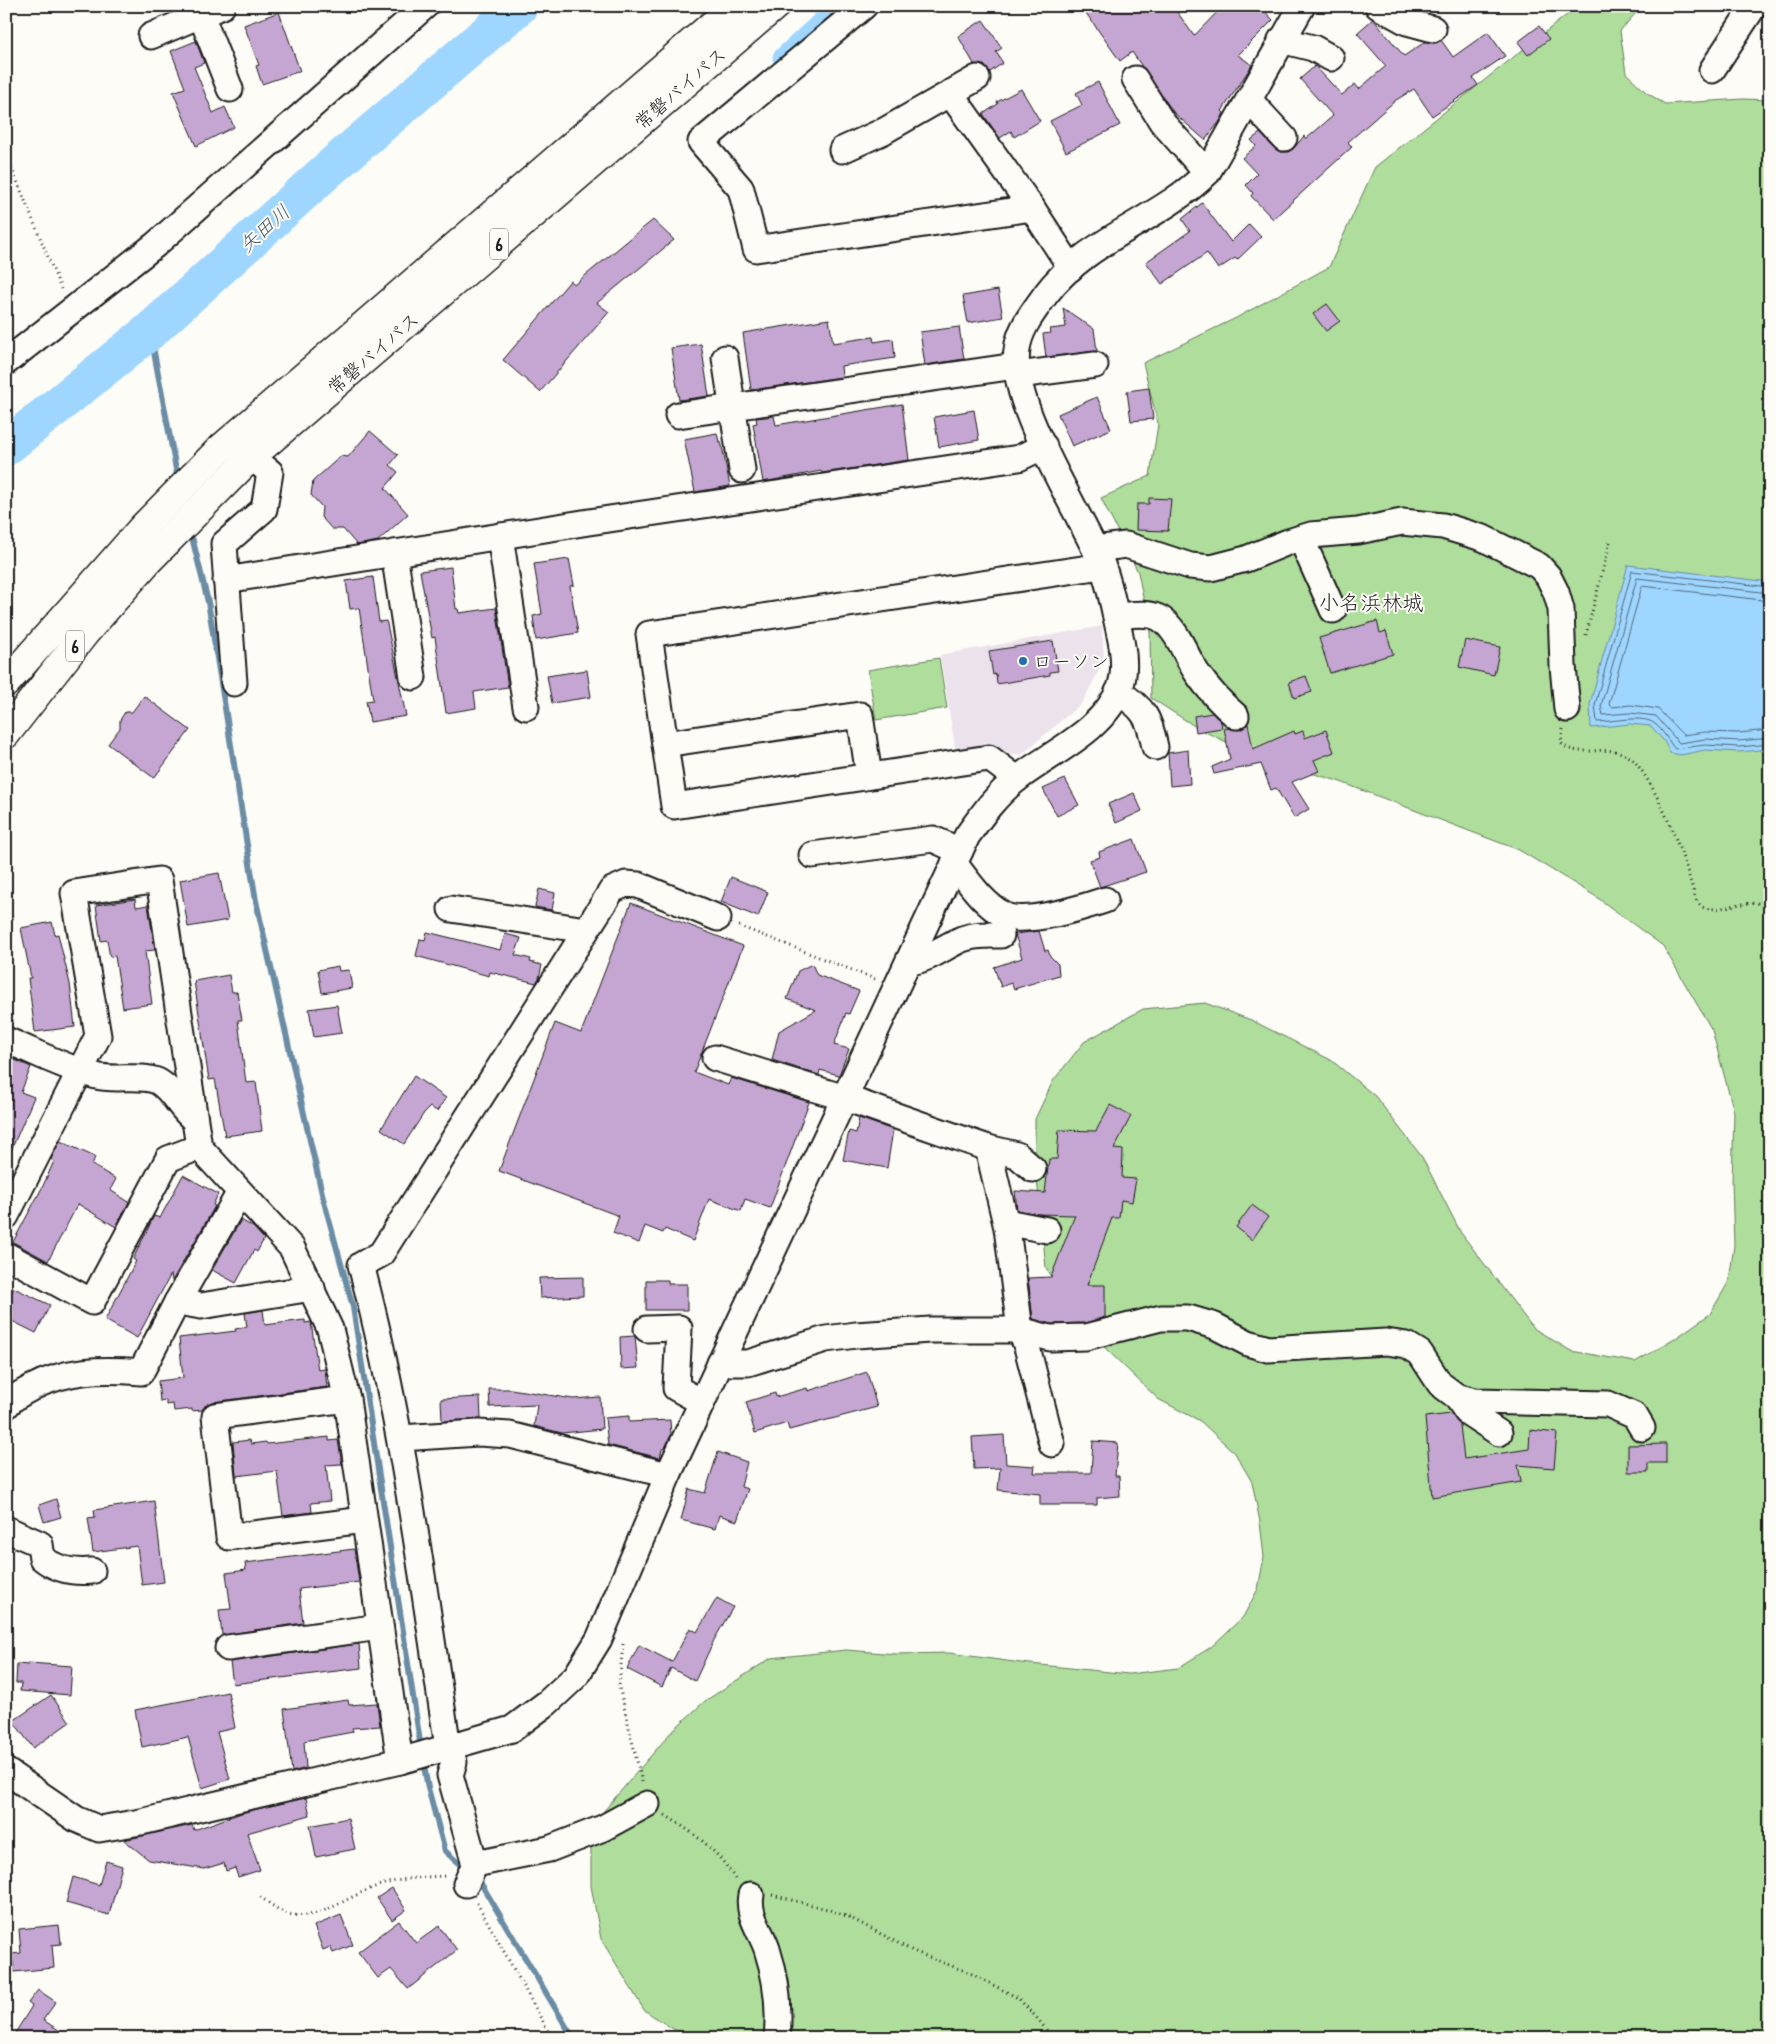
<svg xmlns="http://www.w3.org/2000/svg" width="1776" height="2044" font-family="'Patrick Hand','Klee One',sans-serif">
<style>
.built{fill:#ece2ec}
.green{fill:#aedd9c;stroke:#657c5c}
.water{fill:#9fd6ff;stroke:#6b8ca4}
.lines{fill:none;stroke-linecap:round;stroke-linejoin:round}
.shore{stroke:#506677;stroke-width:1}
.stream{stroke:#6b8ca4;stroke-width:6}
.canal{stroke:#9fd6ff;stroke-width:21}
.river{stroke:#9fd6ff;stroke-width:38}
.building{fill:#c5a6d2;stroke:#1c1c1c}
.minor-casing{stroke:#1c1c1c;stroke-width:29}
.trunk-casing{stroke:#1c1c1c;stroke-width:31}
.path{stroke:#1c1c1c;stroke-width:3;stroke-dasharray:1 4;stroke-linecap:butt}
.minor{stroke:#fdfcf7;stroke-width:25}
.trunk{stroke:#fdfcf7;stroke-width:28}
.poi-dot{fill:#1f6fb2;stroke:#fdfcf7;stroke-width:2}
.labels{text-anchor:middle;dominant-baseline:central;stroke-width:4;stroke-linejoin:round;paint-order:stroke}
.shield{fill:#fdfcf7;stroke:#605f5e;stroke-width:1}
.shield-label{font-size:18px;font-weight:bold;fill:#1c1c1c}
.street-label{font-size:19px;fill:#1c1c1c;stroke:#fdfcf7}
.poi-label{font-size:19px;fill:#1c1c1c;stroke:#fdfcf7;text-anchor:start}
.water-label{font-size:20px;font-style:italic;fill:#4a5d6b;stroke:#fdfcf7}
.quarter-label{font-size:21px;fill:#1c1c1c;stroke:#fdfcf7}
</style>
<rect width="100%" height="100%" fill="#fdfcf7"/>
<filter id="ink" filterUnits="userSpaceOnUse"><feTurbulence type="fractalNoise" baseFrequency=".02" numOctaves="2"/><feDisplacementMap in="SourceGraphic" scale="10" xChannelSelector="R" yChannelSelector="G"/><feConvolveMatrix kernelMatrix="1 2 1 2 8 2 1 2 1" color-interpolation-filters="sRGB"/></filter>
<g filter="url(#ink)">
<polygon class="built" points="1102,626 1104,661 1082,703 1021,755 992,750 956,753 940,655"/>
<g class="green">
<polygon points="1578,6 1642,6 1620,31 1626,73 1647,93 1665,104 1743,99 1770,100 1770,2038 699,2038 673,2029 644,2010 601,1939 591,1886 591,1846 597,1819 672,1731 705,1701 771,1658 846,1650 896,1654 949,1653 1021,1663 1129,1674 1178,1668 1211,1647 1243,1617 1258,1589 1264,1557 1260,1522 1252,1482 1235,1453 1200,1421 1158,1399 1104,1347 1083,1327 1067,1298 1046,1268 1035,1159 1035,1119 1053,1081 1084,1042 1143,1009 1205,1003 1251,1020 1331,1060 1375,1096 1422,1157 1461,1233 1533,1328 1571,1351 1635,1362 1673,1340 1710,1314 1729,1281 1734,1245 1732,1182 1734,1112 1712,1030 1663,946 1595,896 1519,850 1338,781 1260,758 1199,729 1151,698 1150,632 1138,572 1101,498 1150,476 1158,424 1143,363 1236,318 1329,267 1375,167"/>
<polygon points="939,658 947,708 876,720 868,670"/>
</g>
<polygon class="water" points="1628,565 1770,582 1770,749 1739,752 1705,750 1681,755 1670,753 1664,741 1651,726 1630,724 1591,728 1590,704"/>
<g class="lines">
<g class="shore">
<path d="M1770,587L1632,571L1595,705L1597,722C1611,722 1644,714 1655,724C1664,731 1668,741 1675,749L1705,745L1739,747L1770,744"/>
<polyline points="1770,593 1637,578 1601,706 1603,715 1630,713 1656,716 1679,743 1705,739 1739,741 1770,738"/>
<polyline points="1770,601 1642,586 1609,704 1612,707 1631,705 1658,709 1683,735 1705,732 1738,733 1770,730"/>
</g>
<g class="stream">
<polyline points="150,331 178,480"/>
<polyline points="190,529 208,602 256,901 323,1198 353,1307 421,1748"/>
<polyline points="423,1761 428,1788 445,1851 467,1871"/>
<polyline points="474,1877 480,1882 573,2038"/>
</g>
<polyline class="canal" points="783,58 839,6"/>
<polyline class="river" points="6,447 150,331 329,169 519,6"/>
</g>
<g class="building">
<polygon points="1081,6 1173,6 1194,36 1223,6 1260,6 1273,20 1238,55 1252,65 1222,111 1224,113 1220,121 1205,140 1174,113 1132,52 1120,61"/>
<polygon points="279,12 300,71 262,84 256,66 259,65 244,25"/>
<polygon points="1373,19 1404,56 1425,42 1436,43 1441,40 1453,57 1488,32 1505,56 1473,78 1478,85 1432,116 1414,89 1396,100 1348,142 1352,147 1273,219 1251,196 1253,193 1246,185 1257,174 1242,158 1256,146 1251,140 1260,133 1274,148 1280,152 1288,152 1294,148 1304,136 1306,139 1333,116 1300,79 1315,66 1342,95 1355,84 1359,89 1386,66 1357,33"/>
<polygon points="983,20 1002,48 996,52 1003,63 990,72 984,65 974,64 958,36"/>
<polygon points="1539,26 1549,39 1528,55 1518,42"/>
<polygon points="196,41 204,63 194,67 213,113 225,107 234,127 196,146 173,92 185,88 171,51"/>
<polygon points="1098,82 1120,125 1066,152 1050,121 1082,105 1076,93"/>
<polygon points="1021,89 1040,121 1014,137 1011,131 1000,138 983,114 998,104 997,102"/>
<polygon points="1202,203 1231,242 1249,224 1261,237 1237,260 1235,258 1218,269 1207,253 1162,284 1146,262 1190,231 1182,219"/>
<polygon points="653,220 674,240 597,303 609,312 540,392 503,360 570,281 575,284"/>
<polygon points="998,290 1003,317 968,323 963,296"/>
<polygon points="1327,304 1340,321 1326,331 1313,314"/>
<polygon points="1063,308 1094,329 1097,351 1046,357 1043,334 1051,333 1050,329 1066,327"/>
<polygon points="829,319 833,343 873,337 874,342 893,339 895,358 841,366 842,377 751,390 743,333"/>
<polygon points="959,327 964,359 925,365 920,332"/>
<polygon points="701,344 709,396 679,400 671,348"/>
<polygon points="1149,388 1153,419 1131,421 1127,391"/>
<polygon points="1097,397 1111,429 1072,446 1058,414"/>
<polygon points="902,404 909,460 822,473 821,471 763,482 753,424 757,423 756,418 774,416 776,425"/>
<polygon points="974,410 979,440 939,447 934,417"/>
<polygon points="370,431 398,455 390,465 398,472 385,488 408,514 378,541 357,545 343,529 332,529 321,517 322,507 311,495 313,481 341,456 348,457"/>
<polygon points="717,433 719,442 721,441 730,486 695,492 684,439"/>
<polygon points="1149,498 1171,499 1168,531 1136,530 1137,504 1149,504"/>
<polygon points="569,559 574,585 570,586 578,633 536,640 533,616 542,614 534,564"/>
<polygon points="451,567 456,609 458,609 459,613 496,608 508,687 474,692 476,708 446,713 435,637 432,638 420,571"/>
<polygon points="373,577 379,622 386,621 387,624 406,716 370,722 366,701 373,700 359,608 350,609 346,581"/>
<polygon points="1377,621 1380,633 1386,631 1393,654 1330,673 1319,638"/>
<polygon points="1465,640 1500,647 1494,675 1459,667"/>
<polygon points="1053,641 1058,671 1050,672 1050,675 997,684 996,674 993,675 989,651"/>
<polygon points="587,670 591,697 552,703 547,676"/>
<polygon points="1306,676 1312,692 1294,698 1289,682"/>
<polygon points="144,696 190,730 154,778 108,744 120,728 120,720 125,712 132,712"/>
<polygon points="1212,713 1221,722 1222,728 1196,732 1194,716"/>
<polygon points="1248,724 1253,749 1294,731 1295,734 1303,731 1305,738 1326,730 1334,752 1314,760 1319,771 1292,782 1309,809 1294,818 1276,788 1271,790 1261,764 1214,774 1212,767 1230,759 1224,728 1240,730"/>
<polygon points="1188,750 1190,784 1170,786 1168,753"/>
<polygon points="1065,779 1079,805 1057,816 1043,789"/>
<polygon points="1134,793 1142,811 1116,823 1108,804"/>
<polygon points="1134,839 1146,872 1100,887 1090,860 1100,857 1099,852"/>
<polygon points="219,873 228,920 188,927 180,880"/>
<polygon points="731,877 768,892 758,917 721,902"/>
<polygon points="539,889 555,893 552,910 535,907"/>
<polygon points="135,899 136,907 148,905 155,950 145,951 152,1004 123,1008 115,956 110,957 107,940 101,941 96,905"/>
<polygon points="631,903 743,946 694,1072 728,1085 731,1078 809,1102 770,1208 745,1199 741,1211 709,1199 693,1241 665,1229 663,1233 645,1226 639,1243 613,1233 619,1216 499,1171 555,1023 581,1033"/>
<polygon points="52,922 55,935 58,934 70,984 75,1027 35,1032 28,978 31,978 21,928"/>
<polygon points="1039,931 1045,951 1048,950 1050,956 1058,964 1059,975 1014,989 1011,983 1001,987 994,967 1022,958 1015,934"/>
<polygon points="427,932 500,950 505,934 521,938 515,955 531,959 530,962 542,965 539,978 536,983 490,972 489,976 416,956 420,939 425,940"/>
<polygon points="812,964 817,975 859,991 849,1014 846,1013 834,1045 849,1049 839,1075 820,1070 819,1075 772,1060 779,1031 816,1010 787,999 798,971"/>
<polygon points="338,966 339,971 349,970 352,988 322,993 318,970"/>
<polygon points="229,975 232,992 237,992 242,1020 238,1020 246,1083 256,1082 262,1131 225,1136 215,1079 209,1080 194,981"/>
<polygon points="337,1005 342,1033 314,1037 309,1009"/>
<polygon points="6,1056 31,1067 21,1092 34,1097 6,1162"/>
<polygon points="414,1076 446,1098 437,1111 430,1107 424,1113 404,1144 381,1129"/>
<polygon points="1110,1105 1131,1116 1114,1149 1123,1150 1122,1178 1136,1179 1132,1202 1121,1200 1119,1218 1112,1218 1087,1285 1105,1285 1105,1317 1084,1323 1052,1324 1033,1319 1028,1278 1051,1277 1075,1215 1038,1214 1017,1210 1015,1191 1045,1193 1049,1159 1057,1159 1059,1130 1096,1131"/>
<polygon points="859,1118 893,1130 887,1168 843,1160 849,1131 856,1133"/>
<polygon points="60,1141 95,1157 92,1165 116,1179 110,1190 129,1202 116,1227 78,1204 48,1261 13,1242 43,1186 54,1161 51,1159"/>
<polygon points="183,1175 218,1194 213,1205 215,1206 172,1281 171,1274 137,1338 105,1320 136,1261 133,1259 154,1216 160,1218"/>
<polygon points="1252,1205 1268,1217 1252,1240 1236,1227"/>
<polygon points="241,1220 253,1227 264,1239 257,1252 254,1250 236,1283 212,1270"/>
<polygon points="583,1277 583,1296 540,1298 539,1278"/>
<polygon points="646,1280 668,1280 668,1284 687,1284 687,1310 646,1310"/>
<polygon points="14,1288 50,1305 36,1333 6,1318 6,1303"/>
<polygon points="263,1310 265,1325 305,1320 305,1323 311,1322 318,1370 325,1369 327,1387 213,1402 207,1404 202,1410 192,1411 192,1409 174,1411 173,1404 166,1405 166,1400 160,1401 158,1381 183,1378 179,1338 236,1331 235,1329 247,1327 245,1313"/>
<polygon points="635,1336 638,1368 621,1369 620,1337"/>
<polygon points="867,1372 877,1407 789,1430 787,1423 755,1433 746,1402 775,1393 776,1397 807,1388 808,1391"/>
<polygon points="489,1389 511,1389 573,1399 600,1397 602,1429 562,1433 534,1426 537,1405 490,1407"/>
<polygon points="480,1397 481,1419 442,1421 441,1399"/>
<polygon points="1451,1414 1460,1425 1464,1459 1529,1449 1530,1430 1557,1433 1554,1468 1518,1465 1521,1482 1432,1497 1425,1417"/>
<polygon points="629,1416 629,1422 670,1420 671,1435 665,1448 662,1449 660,1458 608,1445 605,1418"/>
<polygon points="1004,1435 1006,1464 1035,1466 1034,1473 1091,1473 1093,1441 1118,1443 1115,1476 1119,1476 1120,1496 1097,1498 1097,1505 1040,1505 1040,1494 998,1490 1000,1468 974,1469 972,1437"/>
<polygon points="329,1437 329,1441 338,1440 342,1464 326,1465 330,1501 311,1503 312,1512 283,1516 277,1471 236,1476 233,1442 250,1440 251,1444 266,1442 267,1444"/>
<polygon points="1666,1444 1666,1463 1648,1463 1648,1472 1628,1472 1628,1445"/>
<polygon points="718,1452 747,1462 741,1487 748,1489 737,1521 719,1515 715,1529 681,1520 689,1489 705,1493"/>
<polygon points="56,1499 61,1517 44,1522 39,1505"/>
<polygon points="154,1501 164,1582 142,1585 137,1546 93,1552 88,1518 95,1517 94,1510"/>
<polygon points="354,1549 359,1582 299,1589 303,1623 222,1635 219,1610 231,1609 226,1573 246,1570 245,1563"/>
<polygon points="717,1598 733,1607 714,1640 695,1681 671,1668 662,1687 627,1669 639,1645 672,1662 690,1628 697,1632"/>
<polygon points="359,1644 361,1668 233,1684 230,1662"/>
<polygon points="28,1663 72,1666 70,1695 20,1691 21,1683 16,1683 17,1664 28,1665"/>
<polygon points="228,1692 235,1728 217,1732 230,1779 202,1788 188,1737 142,1747 135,1710"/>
<polygon points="51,1695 70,1722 33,1748 13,1721"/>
<polygon points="348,1700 349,1705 377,1703 380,1726 352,1728 353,1732 304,1741 306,1768 292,1772 284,1709"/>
<polygon points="306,1798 310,1815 247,1833 260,1870 238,1877 235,1868 226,1871 224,1863 204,1869 149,1860 124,1840 192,1825 194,1830 244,1812"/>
<polygon points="348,1818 355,1849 316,1857 310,1826"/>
<polygon points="106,1861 122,1866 109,1915 66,1903 73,1877 99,1885"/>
<polygon points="392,1888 406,1910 392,1920 377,1898"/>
<polygon points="341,1915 353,1945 333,1953 330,1947 323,1950 314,1926"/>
<polygon points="399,1921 416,1943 439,1926 457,1950 408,1989 391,1969 378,1978 358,1952"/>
<polygon points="59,1925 61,1944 52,1945 54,1968 14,1972 12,1954 21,1953 19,1929"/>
<polygon points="38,1990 56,2002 43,2020 71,2038 12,2038 32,2006 28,2003"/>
</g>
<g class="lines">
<defs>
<g id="minor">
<polyline points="864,6 701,142 741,189 756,249 1032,208"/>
<polyline points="1378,6 1407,22 1433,29"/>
<polyline points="201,15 230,89"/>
<polyline points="151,36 222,6"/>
<polyline points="1281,40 1313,48 1331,58"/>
<polyline points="1712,70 1754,6"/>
<polyline points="1135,79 1162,122 1207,173"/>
<polyline points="950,93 1032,208 1071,268"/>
<polyline points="1249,100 1284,138"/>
<polyline points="842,150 884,131 977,78"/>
<polyline points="725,358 742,470"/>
<polyline points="6,362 155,245 425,6"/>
<polyline points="1018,375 1095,365"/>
<polyline points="678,415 1016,366"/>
<polyline points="500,536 526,707"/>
<polyline points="1301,538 1333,610"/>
<polyline points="1095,549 1126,545 1190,566 1211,568 1246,559 1288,542 1311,535 1358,531 1402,522 1443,526 1483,538 1539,566 1548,576 1556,592 1561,609 1563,666 1567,709"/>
<polyline points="394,553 413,677"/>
<polyline points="226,580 589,522 1019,458 1044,446"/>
<path d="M1116,616C1130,615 1149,611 1161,619C1178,630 1186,657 1197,673C1208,689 1222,704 1236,716"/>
<polyline points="234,683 224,544 264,509 270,472 251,457"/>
<path d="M1118,692C1144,708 1149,717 1155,747"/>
<polyline points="665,744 860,715 869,776"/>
<polyline points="1017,779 989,758 674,806 649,634 1102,566"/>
<polyline points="812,855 933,839 960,851"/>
<path d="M954,863C969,882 983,904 1004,915C1024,926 1084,907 1105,900"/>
<polyline points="451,909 586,930"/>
<path d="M909,962C927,961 945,946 962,939C975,934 988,935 1001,935"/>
<path d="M6,1040C35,1052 65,1068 96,1076C114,1081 141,1074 157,1081C173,1089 179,1109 194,1119"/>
<polyline points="715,1058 845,1098 988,1148 1007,1228 1020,1330 1027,1347 1052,1444"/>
<polyline points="988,1148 1017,1155 1033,1169"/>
<polyline points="6,1216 98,1036 74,893 159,880 199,1147 292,1248 330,1329 347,1399 400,1761"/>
<polyline points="1006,1222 1047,1230"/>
<polyline points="6,1255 92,1302 168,1159 199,1147"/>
<polyline points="177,1302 201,1306 312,1288"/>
<polyline points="647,1329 679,1328 676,1388 702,1402"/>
<polyline points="720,1363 748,1363 826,1339 856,1335 930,1330 1020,1330 1050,1338 1086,1337 1161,1318 1188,1318 1215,1326 1248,1343 1268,1349 1386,1342 1407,1345 1420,1353 1440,1384 1456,1396 1475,1401 1608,1404 1635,1416 1642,1428"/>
<polyline points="1456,1396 1467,1412 1499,1433"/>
<polyline points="347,1399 215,1416 229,1537 364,1520"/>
<path d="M6,1406C13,1397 21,1394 31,1388C67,1369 101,1369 141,1372L177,1302L240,1192"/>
<polyline points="401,1438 478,1433 510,1435 668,1475"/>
<path d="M6,1529L40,1544L42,1558C57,1570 74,1573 92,1571"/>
<polyline points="228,1648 380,1627"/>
<path d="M6,1771L76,1819L99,1829L141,1822L400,1761L512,1729L547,1703L576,1676L599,1639L668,1475L967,836C982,815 996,795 1017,779C1052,752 1103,731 1120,688C1128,666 1121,639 1116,617C1112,598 1108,578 1100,560C1077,507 1009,404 1017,350C1019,329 1034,311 1046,294C1087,239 1160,220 1207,173L1302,6"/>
<path d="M647,1804L603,1828L549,1849L475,1864L450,1775L454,1762L448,1747C423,1585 403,1423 361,1265L381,1254L612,890L626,884L638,885L718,918"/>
<polyline points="466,1884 475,1864"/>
<path d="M751,1895C747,1915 761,1931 767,1949C776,1977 780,2009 777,2038"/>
</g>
<g id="trunk">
<polyline points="6,683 143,527 219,450 734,6"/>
<polyline points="6,734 85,633 148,561 251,457 775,6"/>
</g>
</defs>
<use href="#minor" class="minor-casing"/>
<use href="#trunk" class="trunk-casing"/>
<g class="path">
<polyline points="6,154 61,289"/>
<polyline points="1586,635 1610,542"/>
<path d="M1563,729L1561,743C1579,762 1613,738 1635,762C1658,789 1681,849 1691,883C1694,892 1695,905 1705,908C1718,911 1731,905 1743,904C1752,903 1761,903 1770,903"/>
<polyline points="739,926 875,979"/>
<polyline points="623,1644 619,1686 642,1782"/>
<path d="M665,1815C694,1833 718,1850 735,1879"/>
<polyline points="772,1895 827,1909 849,1917 913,1951 970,1973 1018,1998 1036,2017 1053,2038"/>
<path d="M260,1897C271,1904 281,1913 293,1915C319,1919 343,1900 365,1891C391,1879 419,1877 447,1876"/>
<polyline points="477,1903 552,2038"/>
</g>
<use href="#minor" class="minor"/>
<use href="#trunk" class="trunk"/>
</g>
</g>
<circle class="poi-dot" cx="1023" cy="661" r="5"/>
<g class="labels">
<g class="shield">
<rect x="490" y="228.5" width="18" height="31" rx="4"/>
<rect x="66" y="630.5" width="18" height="31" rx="4"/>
</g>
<g class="shield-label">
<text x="499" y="244">6</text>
<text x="75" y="646">6</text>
</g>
<g class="street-label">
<text transform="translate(680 88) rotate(-41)">常磐バイパス</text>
<text transform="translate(373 353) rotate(-41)">常磐バイパス</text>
</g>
<g class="poi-label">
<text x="1033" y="661">ローソン</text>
</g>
<g class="water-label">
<text transform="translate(264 228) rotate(-42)">矢田川</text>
</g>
<g class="quarter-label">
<text x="1371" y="602">小名浜林城</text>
</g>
</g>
<rect width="1776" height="2044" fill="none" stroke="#fdfcf7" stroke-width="25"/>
<rect x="12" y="12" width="1751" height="2019" fill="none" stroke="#1c1c1c" stroke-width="2" filter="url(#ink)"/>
</svg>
